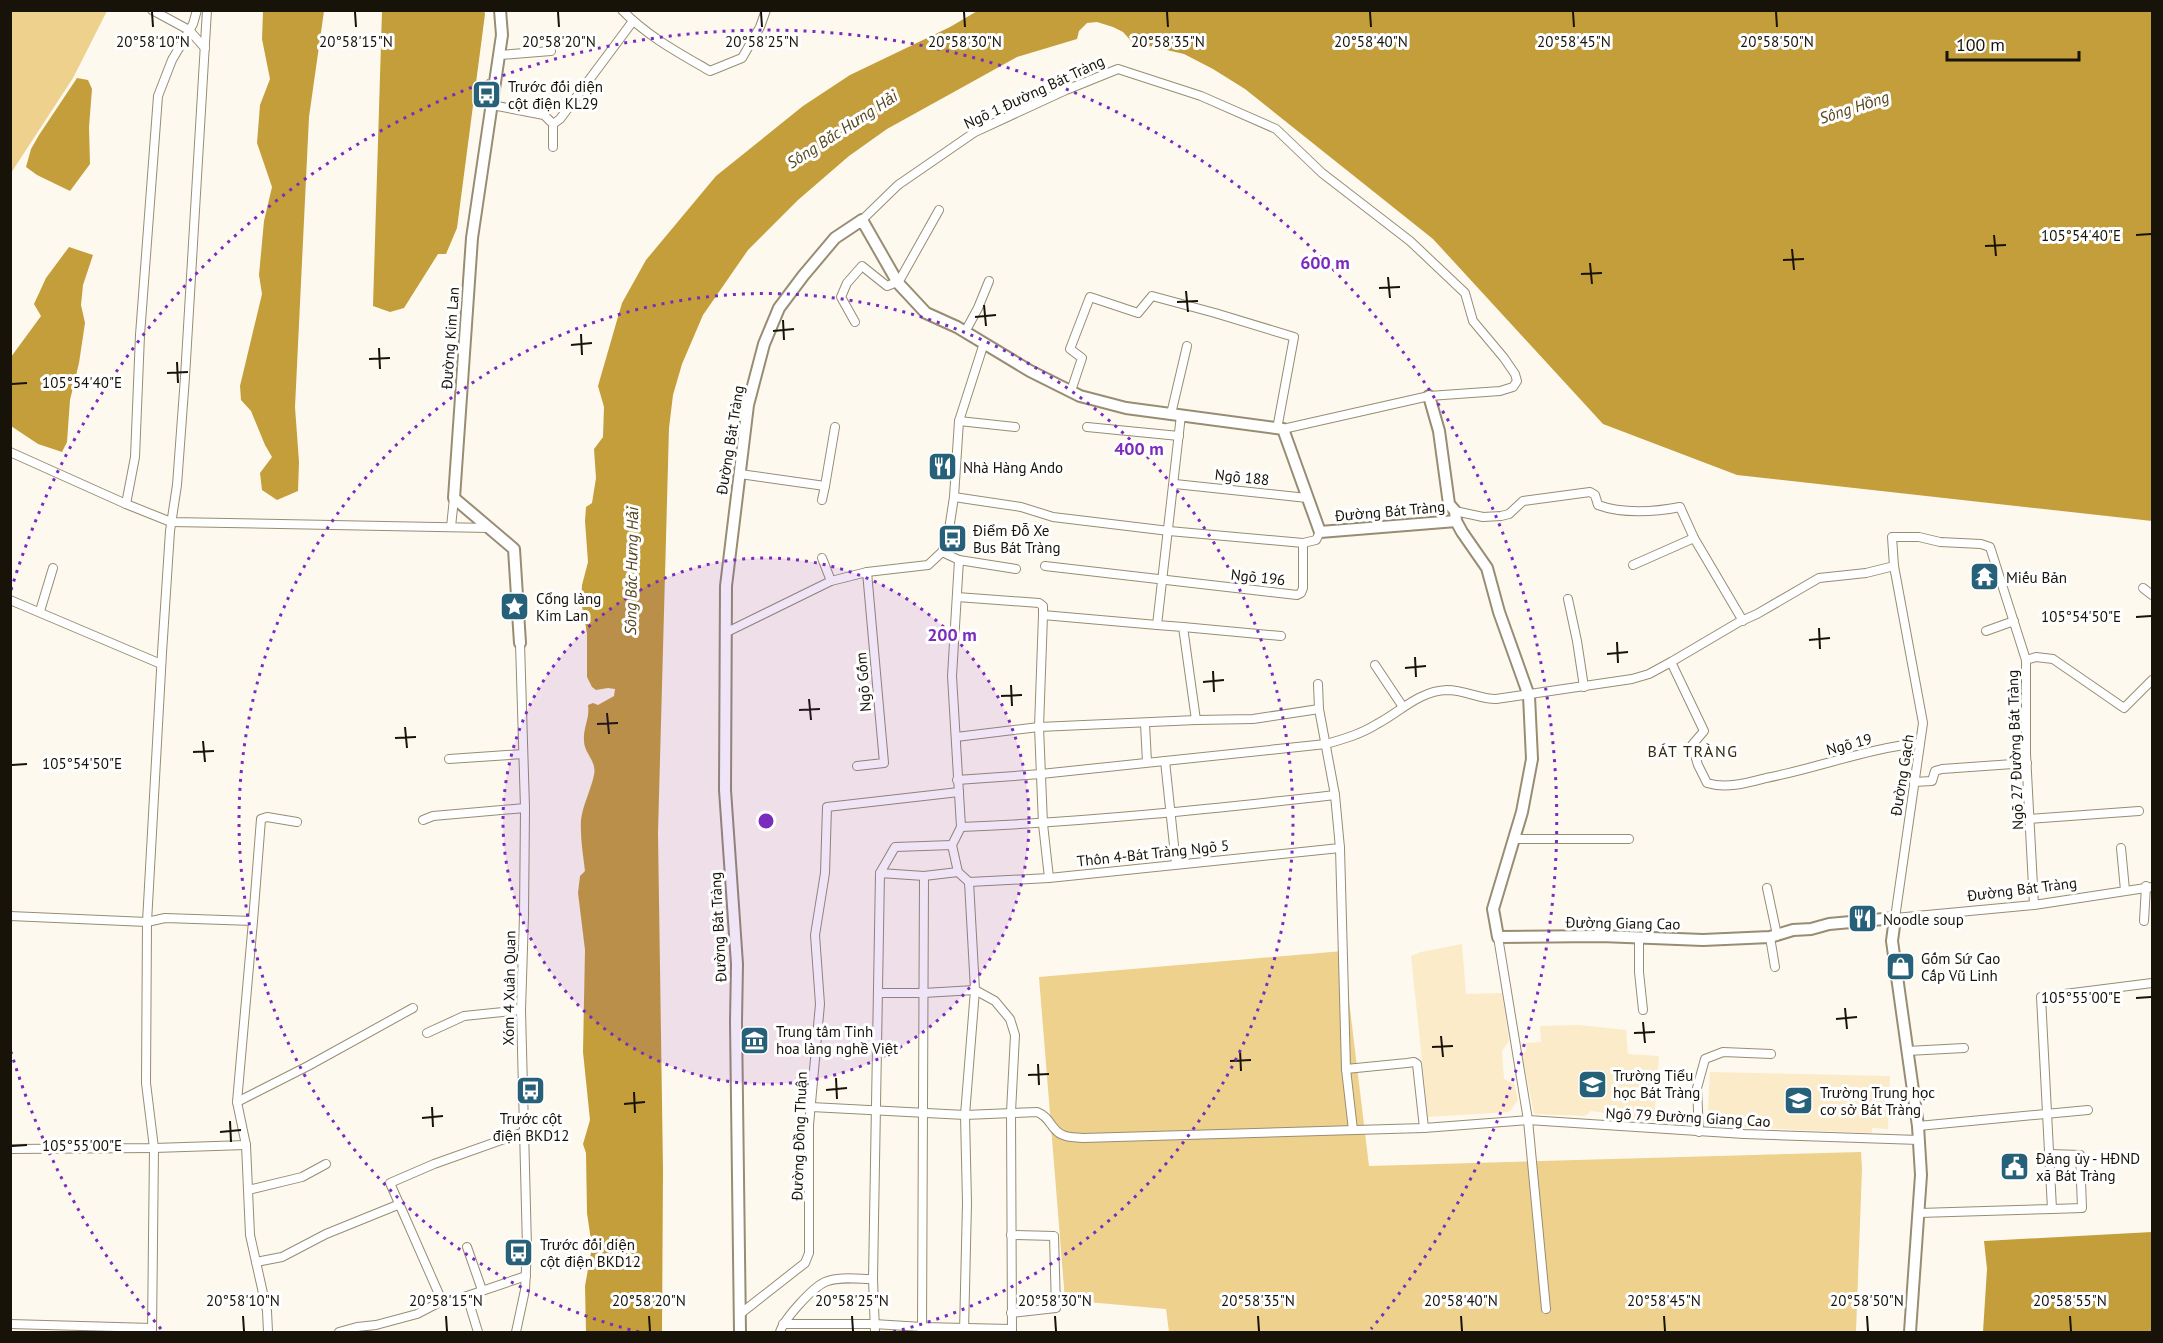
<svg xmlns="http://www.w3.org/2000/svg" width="2163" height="1343" font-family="'PT Sans',sans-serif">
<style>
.built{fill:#fbebc8}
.green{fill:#edd18d}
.water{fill:#c39e3a}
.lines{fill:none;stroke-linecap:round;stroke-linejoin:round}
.street-casing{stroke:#988d73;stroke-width:10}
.secondary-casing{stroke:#988d73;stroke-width:14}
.street{stroke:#fff;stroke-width:8}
.secondary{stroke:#fff;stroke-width:10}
.ticks{fill:none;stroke:#171309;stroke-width:2}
.ring{fill:none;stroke:#7b2cbf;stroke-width:3;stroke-dasharray:3 6}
.labels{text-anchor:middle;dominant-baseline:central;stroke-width:6;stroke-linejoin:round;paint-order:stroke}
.poi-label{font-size:15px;fill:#171309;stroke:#fff;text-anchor:start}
.street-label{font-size:15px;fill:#171309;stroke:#fff}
.water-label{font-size:16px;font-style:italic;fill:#56461e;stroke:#fff}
.neighbourhood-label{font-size:16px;letter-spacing:1.5px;fill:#342a13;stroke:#fff}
.ticks-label{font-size:15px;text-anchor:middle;fill:#171309;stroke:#fff;stroke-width:6;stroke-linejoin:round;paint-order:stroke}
.centre{fill:#7b2cbf;stroke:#fff;stroke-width:3}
.ring-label{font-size:18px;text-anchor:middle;font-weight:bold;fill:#7b2cbf;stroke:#fff;stroke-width:6;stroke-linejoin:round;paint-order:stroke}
</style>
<rect width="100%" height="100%" fill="#fef9ee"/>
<g class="built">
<polygon points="1462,944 1466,994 1502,993 1509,1041 1502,1051 1504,1079 1514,1084 1518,1100 1509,1112 1428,1117 1411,956 1421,952"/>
<polygon points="1579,1025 1626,1030 1628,1054 1659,1056 1654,1121 1611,1119 1607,1113 1591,1111 1585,1116 1534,1114 1522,1054 1526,1051 1526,1043 1541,1042 1540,1026"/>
<polygon points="1710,1072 1890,1076 1888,1129 1872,1128 1872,1133 1707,1126"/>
</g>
<g class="green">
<polygon points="10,11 107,11 73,78 11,173"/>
<polygon points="1343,951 1369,1166 1861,1152 1862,1169 1856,1332 1169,1332 1166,1309 1065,1300 1039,977"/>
</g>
<g class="water">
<path d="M979,10L2152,11V521L1737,475L1603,424L1433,239L1245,89L1213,69L1184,54L1132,42L1123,32L1113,27L1097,22L1087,23L1079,31L1077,39L1017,57L887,129L849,156L798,200L748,250L703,315L682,364L673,395L669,428L658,833L663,1170L662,1332H586L585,1286L592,1247L587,1213L586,1153L583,1144L590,1120L583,1052L585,950L578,893L580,876L585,871C583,854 580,837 581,820C583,804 591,790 594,775C597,761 584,753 584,741C583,727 590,719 588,705L593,703L598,705L614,696L615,689L608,688L596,690L592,687L587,677V633L581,601L582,585L588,562L585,521L586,507L592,503L596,478L594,449L603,437L604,407L598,386L622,303L646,260L716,176L803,106L850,75L950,27Z"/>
<polygon points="263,11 324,11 309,117 295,407 299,462 298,491 277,500 262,490 260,473 272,457 265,445 251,411 241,400 240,386 262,294 259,275 264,221 272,187 257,143 260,105 270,79 262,39"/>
<polygon points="382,11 484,10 485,14 457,228 446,254 438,254 404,308 390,312 373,306"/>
<polygon points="77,78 88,80 92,89 89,127 90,164 70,191 37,175 26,167 31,149 39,135"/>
<polygon points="69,247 93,255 83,285 81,305 85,323 79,363 70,400 67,442 62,452 38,444 11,426 11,357 41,316 34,304 46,278"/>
<polygon points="2152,1232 2152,1332 1983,1332 1987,1269 1984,1241"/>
</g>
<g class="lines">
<defs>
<g id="street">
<polyline points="152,10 189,30 205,48"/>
<path d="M622,10C647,36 679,53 710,71L742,58L760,27L766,10"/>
<polyline points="500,55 551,51"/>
<polyline points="492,105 544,115 553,124 553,147"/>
<polyline points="553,124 560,119 633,21"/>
<polyline points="862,220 898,185 975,132 1066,90 1118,69 1201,96 1276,129 1322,173 1410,241 1465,293 1473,321 1504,358 1515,374 1517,381 1513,387 1500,391 1429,396 1283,429"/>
<polyline points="898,283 939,210"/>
<polyline points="855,322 841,297 847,283 862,266 887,286 897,282"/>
<polyline points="965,332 978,308 989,281"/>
<polyline points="1071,391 1082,358 1070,349 1090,297 1138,313 1152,296 1215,313 1294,337 1277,429"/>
<polyline points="1171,414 1187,346"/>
<polyline points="1181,415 1157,625 1183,627 1196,720"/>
<polyline points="959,421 1015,427"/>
<polyline points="1087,427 1179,436"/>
<polyline points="10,452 126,504 171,522 489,528"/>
<polyline points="740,474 825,486 835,427"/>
<polyline points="1175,484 1307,498"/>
<polyline points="954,497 1021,507 1053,517 1169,531 1303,543 1316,540 1320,532"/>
<polyline points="822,500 825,486"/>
<polyline points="126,504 135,457 140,335 158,96 172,60 193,24 197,10"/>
<path d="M1455,511L1483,517L1501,516L1509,514L1523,501L1590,492L1595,495L1598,505C1622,514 1655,512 1680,507L1694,538L1743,621"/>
<polyline points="451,527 454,498"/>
<path d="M942,552L959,560L952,676L961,827C1086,822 1210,809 1335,795"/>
<polyline points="822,558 831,581"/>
<polyline points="959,560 1016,569"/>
<polyline points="1633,565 1694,538"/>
<polyline points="1045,566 1297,595 1301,593 1303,588 1303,543"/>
<polyline points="2143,588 2152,595"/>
<polyline points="957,597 1039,603 1043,606 1043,615"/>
<polyline points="1568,599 1577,641 1584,687"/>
<polyline points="10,600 161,664"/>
<polyline points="40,611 53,568"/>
<polyline points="1183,627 1281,636"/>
<polyline points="1986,631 2014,621"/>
<polyline points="727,632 831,581 867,572 928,565 942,552 948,536 954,497 959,421 984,343"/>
<polyline points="2026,660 2036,657 2053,659 2124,708 2152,680"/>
<path d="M1671,662L1704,731L1692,745L1698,765L1707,783C1726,789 1747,783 1766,778C1818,768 1868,748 1920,743"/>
<polyline points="1375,665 1403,707"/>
<polyline points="1318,684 1319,709 1335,795 1340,848 1346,1069 1353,1130"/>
<polyline points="1145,724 1147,762"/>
<polyline points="956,737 1039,727 1196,720 1253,719 1319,709"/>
<polyline points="449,759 523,754"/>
<polyline points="1165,761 1176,864"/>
<polyline points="857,766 884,763 867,572"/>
<path d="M957,780L1041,774L1326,744C1344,739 1361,734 1377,724C1400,712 1419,691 1447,690C1465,690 1479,699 1496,699L1632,679L1649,674L1671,662L1739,622L1757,614L1819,578L1866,573L1894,566"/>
<polyline points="1914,782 1932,781 1935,771 1942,769 2027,763"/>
<polyline points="2030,819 2139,811"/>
<polyline points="423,820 433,816 525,808"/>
<polyline points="1514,839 1629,839"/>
<polyline points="952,845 961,827"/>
<polyline points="2121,848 2125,890"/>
<polyline points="880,873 895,847 952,845 958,872"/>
<polyline points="1049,878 1043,824 1039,727 1043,615 1157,625"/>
<polyline points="969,882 1049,878 1340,848"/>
<polyline points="1767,888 1777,935"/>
<polyline points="2034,905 2026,754 2026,660 1990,547 1981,544 1940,542 1919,537 1892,537 1894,566 1923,723 1895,918 2034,905 2152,887"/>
<polyline points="10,916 147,922 165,918 253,921 237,1102 246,1145 250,1235 267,1311 268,1332"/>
<polyline points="253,921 261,819 267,817 297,822"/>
<polyline points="2144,921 2146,886"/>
<polyline points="1498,937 1528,1120 1546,1309"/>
<polyline points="1770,937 1775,967"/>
<polyline points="1639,938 1639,972 1643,1010"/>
<polyline points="878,993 923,993 975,990 995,1001 1010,1019 1015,1035 1011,1112 1012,1332"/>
<polyline points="427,1033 464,1016 521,1010"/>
<polyline points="1907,1051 1964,1048"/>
<polyline points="1346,1069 1407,1063 1414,1062 1417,1064 1424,1128"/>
<polyline points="237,1102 308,1066 413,1008"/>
<path d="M811,1107L965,1115L1037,1112C1051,1117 1051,1131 1063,1135C1069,1138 1076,1137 1083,1138L1424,1128L1528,1120L1744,1134L1919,1140"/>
<polyline points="1918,1126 2088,1110"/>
<polyline points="524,1132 434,1164 390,1183 442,1301 455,1300 526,1276"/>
<polyline points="1699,1132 1697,1088 1705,1059 1723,1052 1771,1054"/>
<polyline points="10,1149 154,1148 246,1145"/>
<polyline points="2050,1154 2080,1155 2082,1208 2052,1209"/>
<polyline points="248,1190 302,1177 326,1164"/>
<polyline points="1919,1213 2052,1209 2041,997 2152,983"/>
<polyline points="1011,1235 1054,1236 1056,1308 1011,1313"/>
<polyline points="467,1247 482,1290"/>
<polyline points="256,1262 282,1257 326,1234 400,1204"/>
<polyline points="873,1279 875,1332"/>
<polyline points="467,1296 478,1332"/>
<polyline points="740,1314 805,1263 809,1253 809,1125 820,1004 815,935 825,873 827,807 959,792"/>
<polyline points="10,1324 152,1328"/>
<polyline points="783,1324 874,1324 922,1327 1011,1329"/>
<polyline points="152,1332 154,1148 146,1083 147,922 162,653 170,531 177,485 185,377 207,10"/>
<polyline points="339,1332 357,1327 376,1325 417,1314 442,1301"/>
<polyline points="516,1332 525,1290 527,1248 521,1010 524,916 525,808 520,643"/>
<path d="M780,1332C784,1319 812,1288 825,1282C838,1276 859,1279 873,1279L880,873L924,876L958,872L969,882L975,990L965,1115L967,1203L964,1332"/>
<polyline points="922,1332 924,876"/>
</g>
<g id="secondary">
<polyline points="500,10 502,35 472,238 454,498 514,549 520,643"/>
<polyline points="1429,396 1439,431 1449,504 1455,511 1456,521 1462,532 1487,568 1499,612 1529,696 1532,759 1522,812 1493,909 1498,937 1601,936 1703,940 1770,937 1793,930 1811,929 1829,924 1895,918 1892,941 1918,1126 1921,1175 1910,1332"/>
<polyline points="740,1332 736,1022 737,964 725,790 726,586 748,405 764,344 779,308 803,276 835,238 862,220 898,283 926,313 957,327 1030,371 1080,396 1126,408 1283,429 1320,532 1456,521"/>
</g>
</defs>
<use href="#street" class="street-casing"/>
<use href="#secondary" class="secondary-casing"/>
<use href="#street" class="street"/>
<use href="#secondary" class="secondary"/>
</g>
<path class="ticks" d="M152,12L153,27M355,12L356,27M558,12L559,27M761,12L762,27M964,12L965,27M1167,12L1168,27M1370,12L1371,27M1573,12L1574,27M1776,12L1777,27M1994,235L1996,256M2136,235L2151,234M1985,246L2006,245M1792,249L1794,270M1783,260L1804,259M1590,263L1592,284M1581,274L1602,273M1388,277L1390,298M1379,288L1400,287M1186,291L1188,312M1177,302L1198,301M984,305L986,326M975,317L996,315M783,320L784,340M773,331L794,329M581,334L582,355M571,345L592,343M379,348L380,369M369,359L390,358M177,362L178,383M167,373L188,372M12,384L27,383M2136,617L2151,616M1819,628L1820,649M1809,640L1830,638M1617,642L1618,663M1607,654L1628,652M1415,657L1416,677M1405,668L1426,666M1213,671L1214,692M1203,682L1224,680M1011,685L1012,706M1001,696L1022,695M809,699L811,720M799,710L820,709M607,713L609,734M597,724L618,723M405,727L407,748M395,738L416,737M203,741L205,762M193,752L214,751M12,765L27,764M2136,998L2151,997M1845,1008L1847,1029M1836,1019L1857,1017M1643,1022L1645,1043M1634,1033L1655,1032M1441,1036L1443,1057M1432,1047L1453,1046M1240,1050L1241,1071M1230,1061L1251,1060M1038,1064L1039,1085M1028,1075L1049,1074M836,1078L837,1099M826,1090L847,1088M634,1092L635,1113M624,1104L645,1102M432,1107L433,1127M422,1118L443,1116M230,1121L231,1142M220,1132L241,1130M12,1146L27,1145M243,1316L244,1331M446,1316L447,1331M649,1316L650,1331M852,1316L853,1331M1055,1316L1056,1331M1258,1316L1259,1331M1461,1316L1462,1331M1664,1316L1665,1331M1867,1316L1868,1331M2070,1316L2071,1331"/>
<circle cx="766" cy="821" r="263" fill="#7b2cbf" fill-opacity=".12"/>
<g class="ring">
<circle cx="766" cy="821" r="263"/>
<path d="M639 1332A527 527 0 1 1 893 1332"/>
<path d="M161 1329A790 790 0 0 1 11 1052M11 590A790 790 0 1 1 1371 1329"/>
</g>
<defs>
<symbol id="bus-square" viewBox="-11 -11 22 22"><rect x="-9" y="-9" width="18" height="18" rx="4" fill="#266179" stroke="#fff"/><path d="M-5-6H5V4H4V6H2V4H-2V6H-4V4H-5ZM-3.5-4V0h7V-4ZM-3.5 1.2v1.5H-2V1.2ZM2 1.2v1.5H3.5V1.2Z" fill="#fff"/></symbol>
<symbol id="restaurant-square" viewBox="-11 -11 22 22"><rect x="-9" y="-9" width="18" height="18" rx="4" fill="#266179" stroke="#fff"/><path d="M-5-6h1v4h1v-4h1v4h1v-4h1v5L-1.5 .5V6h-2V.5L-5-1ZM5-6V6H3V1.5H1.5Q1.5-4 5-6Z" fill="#fff"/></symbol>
<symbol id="temple-square" viewBox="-11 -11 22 22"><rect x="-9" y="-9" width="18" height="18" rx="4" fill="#266179" stroke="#fff"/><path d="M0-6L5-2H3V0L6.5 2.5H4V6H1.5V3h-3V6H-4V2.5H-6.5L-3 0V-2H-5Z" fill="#fff"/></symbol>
<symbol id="sight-square" viewBox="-11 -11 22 22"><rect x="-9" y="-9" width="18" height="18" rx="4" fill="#266179" stroke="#fff"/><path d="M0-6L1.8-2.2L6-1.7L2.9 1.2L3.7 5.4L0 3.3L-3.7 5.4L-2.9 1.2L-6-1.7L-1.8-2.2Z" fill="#fff"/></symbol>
<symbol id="shop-square" viewBox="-11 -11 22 22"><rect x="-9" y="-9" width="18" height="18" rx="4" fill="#266179" stroke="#fff"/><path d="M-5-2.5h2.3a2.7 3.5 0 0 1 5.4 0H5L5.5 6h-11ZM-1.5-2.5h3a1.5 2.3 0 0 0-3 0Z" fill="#fff"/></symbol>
<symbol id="museum-square" viewBox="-11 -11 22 22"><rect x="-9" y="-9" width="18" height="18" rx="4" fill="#266179" stroke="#fff"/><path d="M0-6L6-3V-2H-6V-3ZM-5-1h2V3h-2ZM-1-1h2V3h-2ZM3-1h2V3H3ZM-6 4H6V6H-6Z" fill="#fff"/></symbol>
<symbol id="school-square" viewBox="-11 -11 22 22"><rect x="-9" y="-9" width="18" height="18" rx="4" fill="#266179" stroke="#fff"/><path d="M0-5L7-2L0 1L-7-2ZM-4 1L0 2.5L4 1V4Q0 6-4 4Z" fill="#fff"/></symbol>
<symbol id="civic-square" viewBox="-11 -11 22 22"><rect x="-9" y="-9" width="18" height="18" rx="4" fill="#266179" stroke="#fff"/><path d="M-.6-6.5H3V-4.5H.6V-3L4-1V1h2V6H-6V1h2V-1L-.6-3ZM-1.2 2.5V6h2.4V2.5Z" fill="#fff"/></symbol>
</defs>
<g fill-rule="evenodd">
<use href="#bus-square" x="470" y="78" width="33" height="33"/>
<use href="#restaurant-square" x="926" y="450" width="33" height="33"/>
<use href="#bus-square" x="936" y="522" width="33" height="33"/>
<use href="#temple-square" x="1968" y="560" width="33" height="33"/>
<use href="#sight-square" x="498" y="590" width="33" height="33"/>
<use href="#restaurant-square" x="1846" y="902" width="33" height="33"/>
<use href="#shop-square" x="1884" y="950" width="33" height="33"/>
<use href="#museum-square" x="738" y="1024" width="33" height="33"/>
<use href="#school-square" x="1576" y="1068" width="33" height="33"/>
<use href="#bus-square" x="514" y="1074" width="33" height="33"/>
<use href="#school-square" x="1782" y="1084" width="33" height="33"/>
<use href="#civic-square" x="1998" y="1150" width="33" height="33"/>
<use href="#bus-square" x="502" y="1236" width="33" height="33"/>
</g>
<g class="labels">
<g class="poi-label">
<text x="508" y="86">Trước đối diện<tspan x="508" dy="17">cột điện KL29</tspan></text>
<text x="963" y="467">Nhà Hàng Ando</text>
<text x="973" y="530">Điểm Đỗ Xe<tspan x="973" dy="17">Bus Bát Tràng</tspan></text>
<text x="2006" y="577">Miếu Bản</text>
<text x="536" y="598">Cổng làng<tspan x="536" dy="17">Kim Lan</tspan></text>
<text x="1883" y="919">Noodle soup</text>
<text x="1921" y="958">Gốm Sứ Cao<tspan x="1921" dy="17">Cấp Vũ Linh</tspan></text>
<text x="776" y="1031">Trung tâm Tinh<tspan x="776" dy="17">hoa làng nghề Việt</tspan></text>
<text x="1613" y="1075">Trường Tiểu<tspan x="1613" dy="17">học Bát Tràng</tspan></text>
<text x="1820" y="1092">Trường Trung học<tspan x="1820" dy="17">cơ sở Bát Tràng</tspan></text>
<text x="531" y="1118" text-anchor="middle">Trước cột<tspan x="531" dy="17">điện BKD12</tspan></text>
<text x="2036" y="1158">Đảng ủy - HĐND<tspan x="2036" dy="17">xã Bát Tràng</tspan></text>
<text x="540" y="1244">Trước đối diện<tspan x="540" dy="17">cột điện BKD12</tspan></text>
</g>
<g class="street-label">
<text transform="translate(1034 92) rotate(-25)">Ngõ 1 Đường Bát Tràng</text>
<text transform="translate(450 338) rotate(-86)">Đường Kim Lan</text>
<text transform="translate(730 440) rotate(-81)">Đường Bát Tràng</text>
<text transform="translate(1242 477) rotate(6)">Ngõ 188</text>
<text transform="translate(1390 511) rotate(-5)">Đường Bát Tràng</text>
<text transform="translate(1258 577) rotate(6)">Ngõ 196</text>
<text transform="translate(863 682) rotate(-95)">Ngõ Gốm</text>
<text transform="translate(1849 744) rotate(-15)">Ngõ 19</text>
<text transform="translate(2015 750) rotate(-92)">Ngõ 27 Đường Bát Tràng</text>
<text transform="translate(1902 775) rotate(-81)">Đường Gạch</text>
<text transform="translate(1153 853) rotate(-6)">Thôn 4-Bát Tràng Ngõ 5</text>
<text transform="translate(2022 889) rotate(-7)">Đường Bát Tràng</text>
<text transform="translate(1623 923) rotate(1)">Đường Giang Cao</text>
<text transform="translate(718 927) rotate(-93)">Đường Bát Tràng</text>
<text transform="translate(509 988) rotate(-89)">Xóm 4 Xuân Quan</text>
<text transform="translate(1688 1117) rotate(3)">Ngõ 79 Đường Giang Cao</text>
<text transform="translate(799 1136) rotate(-88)">Đường Đồng Thuận</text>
</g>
<g class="water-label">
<text transform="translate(1854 107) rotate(-18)">Sông Hồng</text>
<text transform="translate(842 129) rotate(-33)">Sông Bắc Hưng Hải</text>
<text transform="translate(631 571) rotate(-89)">Sông Bắc Hưng Hải</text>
</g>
<g class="neighbourhood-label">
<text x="1693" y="751">BÁT TRÀNG</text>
</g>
</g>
<g class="ticks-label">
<text x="153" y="47">20°58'10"N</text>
<text x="356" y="47">20°58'15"N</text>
<text x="559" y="47">20°58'20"N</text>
<text x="762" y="47">20°58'25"N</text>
<text x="965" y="47">20°58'30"N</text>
<text x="1168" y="47">20°58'35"N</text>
<text x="1371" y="47">20°58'40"N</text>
<text x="1574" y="47">20°58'45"N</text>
<text x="1777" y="47">20°58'50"N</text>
<text x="2081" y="241">105°54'40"E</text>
<text x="82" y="388">105°54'40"E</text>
<text x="2081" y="622">105°54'50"E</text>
<text x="82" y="769">105°54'50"E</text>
<text x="2081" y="1003">105°55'00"E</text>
<text x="82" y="1151">105°55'00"E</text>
<text x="243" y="1306">20°58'10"N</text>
<text x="446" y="1306">20°58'15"N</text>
<text x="649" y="1306">20°58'20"N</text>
<text x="852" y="1306">20°58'25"N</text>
<text x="1055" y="1306">20°58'30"N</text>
<text x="1258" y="1306">20°58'35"N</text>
<text x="1461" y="1306">20°58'40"N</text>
<text x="1664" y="1306">20°58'45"N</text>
<text x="1867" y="1306">20°58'50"N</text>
<text x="2070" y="1306">20°58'55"N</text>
</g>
<circle cx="766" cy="821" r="9" class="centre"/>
<g class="ring-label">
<text x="1325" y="269">600 m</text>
<text x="1139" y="455">400 m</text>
<text x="952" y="641">200 m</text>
</g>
<rect width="2163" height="1343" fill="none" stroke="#171309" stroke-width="24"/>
<path d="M1947 51v9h132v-9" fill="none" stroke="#171309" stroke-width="3"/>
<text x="1956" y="51" font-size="18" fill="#171309" stroke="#ffffff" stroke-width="4.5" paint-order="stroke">100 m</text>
</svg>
